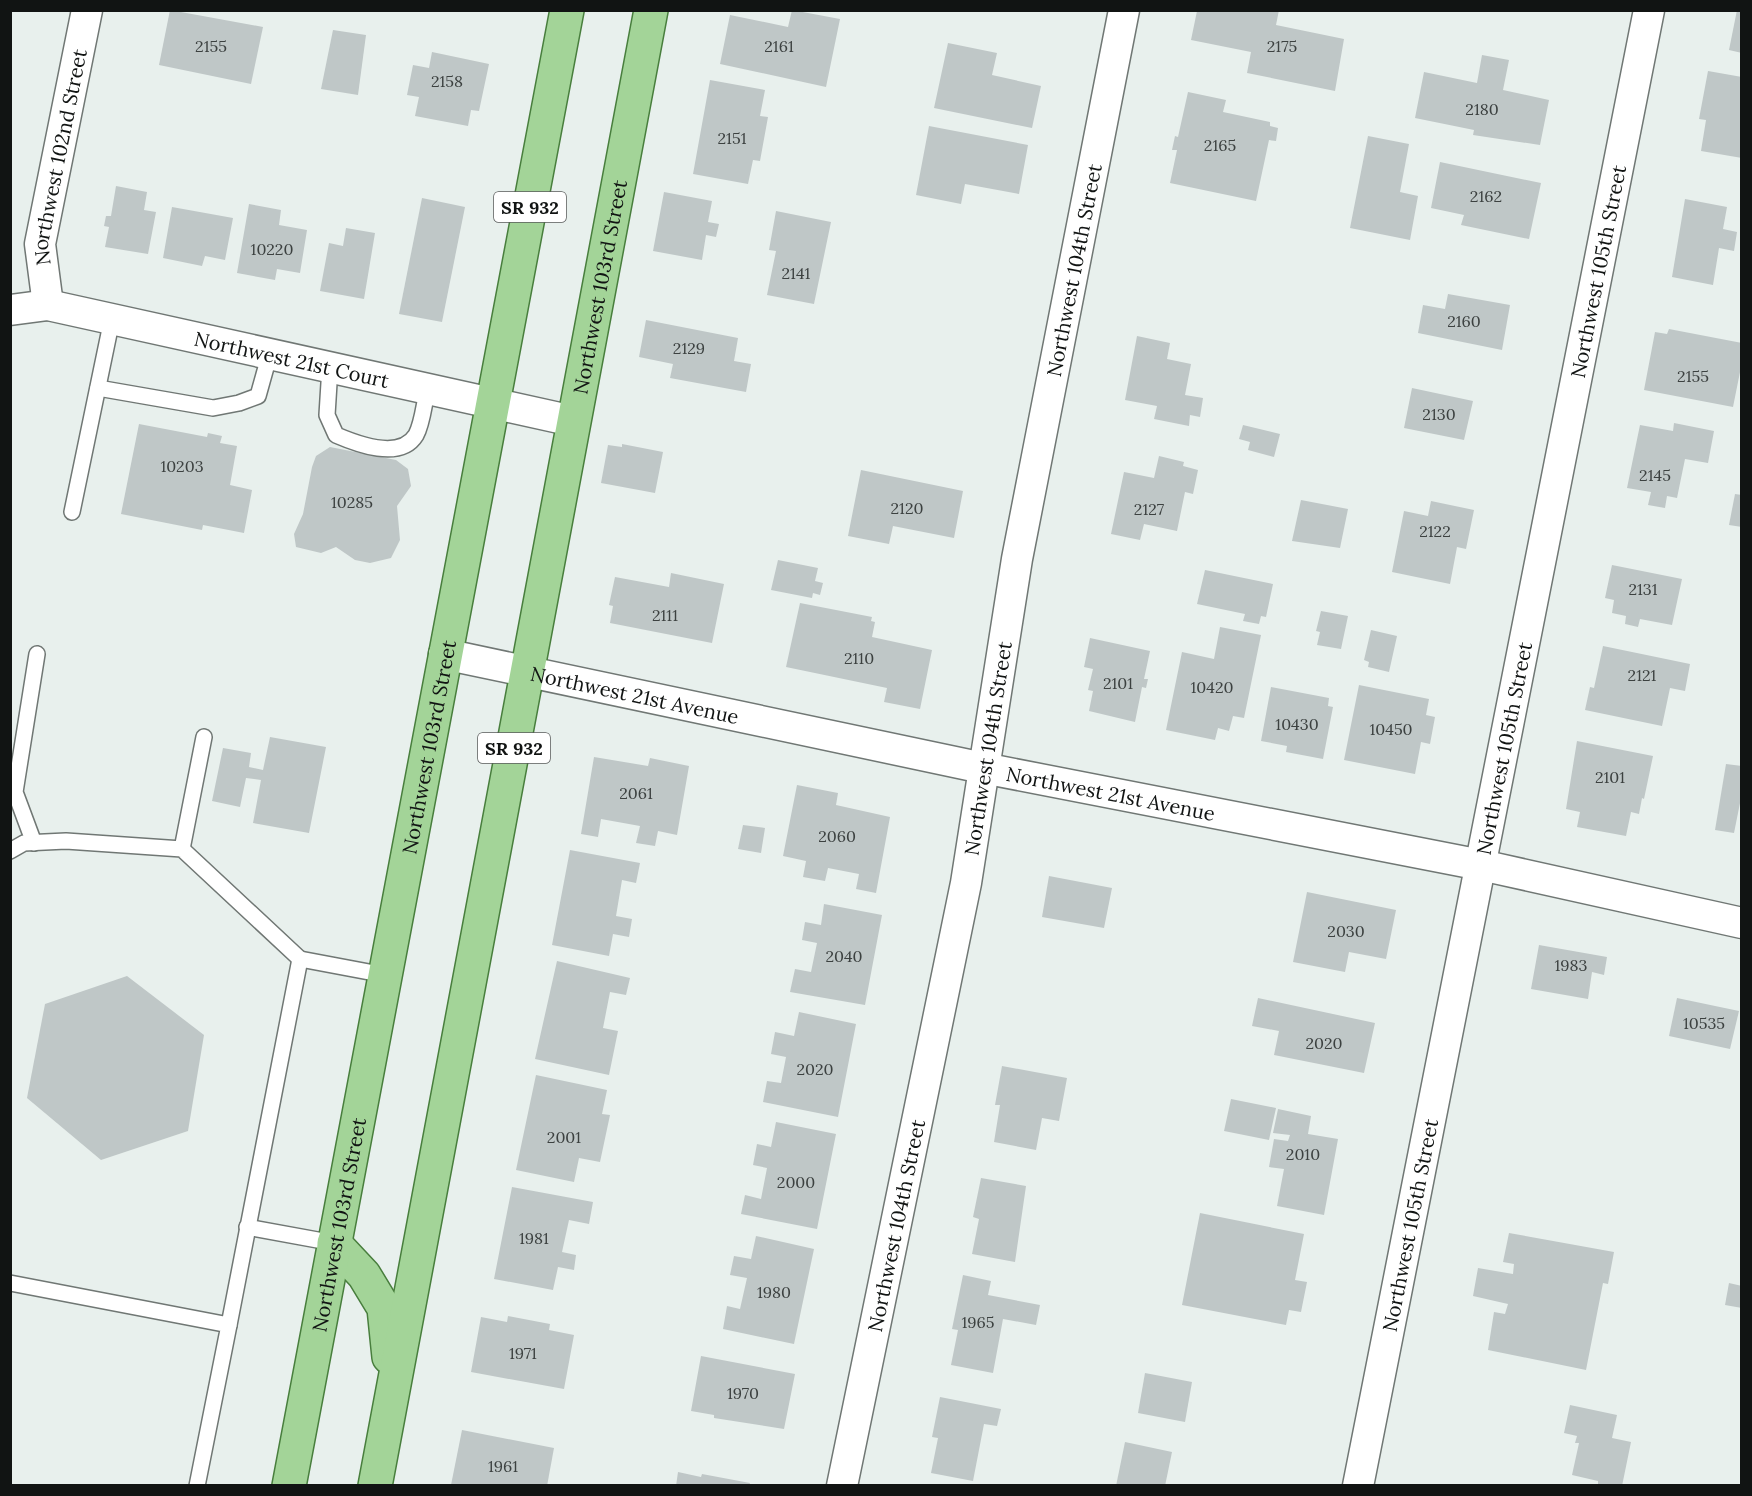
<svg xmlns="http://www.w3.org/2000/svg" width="1752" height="1496" font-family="Lora,serif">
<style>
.building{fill:#bfc7c7}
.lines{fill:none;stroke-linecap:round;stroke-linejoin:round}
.lane-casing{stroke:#707774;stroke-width:18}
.street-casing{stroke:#707774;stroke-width:33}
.primary-casing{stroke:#487e3d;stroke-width:36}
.lane{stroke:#fff;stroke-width:15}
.street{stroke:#fff;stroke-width:30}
.primary{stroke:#a3d498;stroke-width:33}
.labels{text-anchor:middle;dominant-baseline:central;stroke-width:5;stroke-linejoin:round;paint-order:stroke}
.number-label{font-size:16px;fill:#3c4140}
.shield{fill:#fff;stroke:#585a5a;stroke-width:1.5}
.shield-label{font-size:18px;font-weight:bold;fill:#111413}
.street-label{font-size:20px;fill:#111413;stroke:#fff}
</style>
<rect width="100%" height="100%" fill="#e8f0ed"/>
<g class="building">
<polygon points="170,10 263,27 251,84 159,65"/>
<polygon points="792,10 840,19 826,87 720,64 730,15 788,27"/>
<polygon points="1203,10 1279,10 1276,25 1344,39 1335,91 1247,73 1251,52 1191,40 1197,11"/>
<polygon points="1737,10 1742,10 1742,53 1729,50"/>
<polygon points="333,30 366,35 358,95 321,89"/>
<polygon points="948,43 997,53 992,75 1041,86 1032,128 934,108"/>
<polygon points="432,52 489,64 479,111 471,110 468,126 415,116 419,97 407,95 413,65 429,68"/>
<polygon points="1482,55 1509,60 1503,90 1549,100 1540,145 1473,135 1474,130 1415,118 1424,72 1477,83"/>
<polygon points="1708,71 1742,77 1742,158 1701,151 1706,120 1699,119"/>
<polygon points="710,80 765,90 760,116 768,117 760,161 753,160 748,184 693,174"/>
<polygon points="1188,92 1226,100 1223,112 1270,122 1270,126 1278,128 1276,141 1269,140 1256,201 1170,183 1177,150 1172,150 1175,136 1178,137"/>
<polygon points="929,126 1028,145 1019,194 965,184 961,204 916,195"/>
<polygon points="1368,136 1409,144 1400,192 1418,196 1410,240 1350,228"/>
<polygon points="1440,162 1541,183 1529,239 1461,225 1464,215 1431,208"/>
<polygon points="116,186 147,192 144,210 156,212 148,254 105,247 109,227 104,226 106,216 111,216"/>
<polygon points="664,192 712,201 708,222 719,224 716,237 706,235 702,260 653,251"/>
<polygon points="422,198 465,207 442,322 399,314"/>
<polygon points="1685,199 1727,207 1723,229 1737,232 1734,251 1719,248 1713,285 1672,277"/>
<polygon points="249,204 281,210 279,225 307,230 300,273 277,269 275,280 237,273"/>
<polygon points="172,207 233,218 225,260 205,256 202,266 163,258"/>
<polygon points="776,211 831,222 814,304 767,295 776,251 769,250"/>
<polygon points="346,228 375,233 364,299 320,291 329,243 343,246"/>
<polygon points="1448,294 1510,305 1502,350 1418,333 1423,305 1445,309"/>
<polygon points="646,320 738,338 734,361 751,364 746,392 670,378 673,364 639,357"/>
<polygon points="1669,329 1742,343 1742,362 1733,407 1644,390 1655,332 1667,334"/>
<polygon points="1137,336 1170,343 1167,359 1191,364 1185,395 1203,398 1200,417 1190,415 1189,426 1154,419 1157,406 1125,400"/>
<polygon points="1412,388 1473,401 1464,440 1404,428"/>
<polygon points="1674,423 1714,431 1708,463 1685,459 1677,498 1667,496 1665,508 1648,505 1651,492 1627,488 1640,425 1673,431"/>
<polygon points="139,424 207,437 208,433 222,436 220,443 237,446 230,485 252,490 244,533 203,525 202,530 121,514"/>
<polygon points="1243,425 1280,434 1274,457 1248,450 1250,442 1239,439"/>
<polygon points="622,444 663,452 655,493 601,483 608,445 622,447"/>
<polygon points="330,447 396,460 408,469 411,486 397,506 400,540 391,558 370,563 355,560 336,547 321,553 296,547 294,534 303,514 312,467 316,456"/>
<polygon points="1159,456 1184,462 1183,466 1198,470 1193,494 1185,492 1177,531 1144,524 1140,540 1111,534 1124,472 1154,478"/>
<polygon points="861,470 963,491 954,538 893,526 889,544 848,536"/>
<polygon points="1735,494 1742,495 1742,527 1729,525"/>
<polygon points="1301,500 1348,509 1340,548 1292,541"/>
<polygon points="1431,501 1474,510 1466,549 1457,547 1450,584 1392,572 1404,511 1428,516"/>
<polygon points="778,560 818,568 815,581 823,583 820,595 813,593 812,598 771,590"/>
<polygon points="1612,565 1682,579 1672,625 1640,619 1638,627 1625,624 1626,616 1612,613 1614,600 1605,598"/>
<polygon points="1205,570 1273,584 1266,617 1261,616 1259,624 1243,621 1245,614 1197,604"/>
<polygon points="671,573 724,584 712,643 610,623 613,606 609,605 615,577 669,587"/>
<polygon points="800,603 872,617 871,621 875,622 872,637 932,650 920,709 884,702 887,688 786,667"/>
<polygon points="1321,611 1348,616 1341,649 1317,645 1320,632 1316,631"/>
<polygon points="1220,627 1261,635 1244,718 1233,716 1229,731 1218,728 1215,740 1166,730 1182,652 1214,659"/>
<polygon points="1371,630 1397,636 1389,672 1368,667 1369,662 1364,660"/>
<polygon points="1090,638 1150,651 1144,679 1148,679 1146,688 1142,687 1135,722 1089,711 1093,691 1088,690 1093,669 1084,667"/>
<polygon points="1603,646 1690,664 1685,691 1670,688 1662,726 1585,710 1590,687 1594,688"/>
<polygon points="1359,685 1429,699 1426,715 1435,717 1430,744 1421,742 1415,774 1344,760"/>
<polygon points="1271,687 1329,698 1328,706 1333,707 1323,759 1286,752 1287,746 1261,741"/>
<polygon points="270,737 326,747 309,833 253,823 261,780 246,778 240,807 212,801 223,748 251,753 249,767 263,770"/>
<polygon points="1577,741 1653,756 1644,799 1642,798 1639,814 1631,812 1626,836 1577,827 1580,812 1566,809"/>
<polygon points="594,757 648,766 650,758 689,766 677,835 658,831 655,846 636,843 640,826 601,819 598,837 581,834"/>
<polygon points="1726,764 1742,766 1742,793 1734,833 1715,830"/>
<polygon points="797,785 838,793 836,805 890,817 876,893 856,889 859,874 828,868 825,881 803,877 806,861 783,856"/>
<polygon points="743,825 765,828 761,853 738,849"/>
<polygon points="570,850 640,863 636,883 622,880 616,916 632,919 629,937 613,934 609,956 552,945"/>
<polygon points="1049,876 1112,888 1104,928 1042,917"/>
<polygon points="1307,892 1396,910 1386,959 1349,952 1345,972 1293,962"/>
<polygon points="824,904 882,915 865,1005 790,992 795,969 811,972 817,943 802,940 805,922 821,925"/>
<polygon points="1539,945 1607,957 1604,975 1592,972 1588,999 1531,989"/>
<polygon points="557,961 630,978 626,995 610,992 603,1028 618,1031 609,1075 535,1059"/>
<polygon points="127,976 204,1035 188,1131 101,1160 27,1098 45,1004"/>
<polygon points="1258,998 1375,1023 1364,1073 1274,1055 1279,1031 1252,1026"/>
<polygon points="1677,998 1739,1011 1730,1049 1669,1036"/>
<polygon points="799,1012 856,1024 838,1117 763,1102 767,1081 781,1083 786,1057 771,1054 775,1032 794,1036"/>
<polygon points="1002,1066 1067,1078 1059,1121 1042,1118 1036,1150 994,1142 1000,1105 995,1105"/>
<polygon points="536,1075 607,1090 602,1114 610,1115 600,1162 579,1158 574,1182 516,1170"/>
<polygon points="1231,1099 1276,1108 1269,1140 1224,1131"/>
<polygon points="1278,1109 1311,1116 1308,1134 1338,1139 1324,1215 1277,1206 1284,1169 1269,1167 1274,1139 1288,1141 1290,1135 1273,1133"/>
<polygon points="776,1122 836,1134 817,1229 741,1214 745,1195 761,1199 767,1168 753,1165 757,1144 771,1147"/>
<polygon points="981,1178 1026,1186 1015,1262 972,1254 979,1219 973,1217"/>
<polygon points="512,1187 593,1202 589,1224 569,1220 562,1252 576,1255 574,1270 558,1267 553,1290 494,1279"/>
<polygon points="1200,1213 1304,1234 1295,1280 1307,1282 1301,1312 1289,1310 1286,1325 1182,1305"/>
<polygon points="1509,1233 1614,1252 1608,1284 1603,1283 1586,1370 1488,1350 1494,1312 1505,1314 1508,1304 1473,1296 1478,1268 1513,1274 1514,1264 1503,1262"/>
<polygon points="756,1236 814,1249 794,1344 723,1329 727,1306 740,1309 747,1278 730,1275 734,1256 751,1259"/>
<polygon points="963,1275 991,1281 988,1295 1040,1305 1036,1325 1003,1319 993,1373 951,1365 958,1330 952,1329"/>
<polygon points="1729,1283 1742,1286 1742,1308 1725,1305"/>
<polygon points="508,1316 550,1324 549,1330 574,1335 564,1389 471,1372 481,1317 507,1322"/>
<polygon points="701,1356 795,1374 784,1429 714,1418 714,1415 691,1411"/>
<polygon points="1145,1373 1192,1382 1185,1422 1138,1413"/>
<polygon points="940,1397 1001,1409 997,1426 984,1424 973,1481 931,1473 938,1438 932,1437"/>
<polygon points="1570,1405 1617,1415 1612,1438 1631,1442 1622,1486 1598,1486 1598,1481 1572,1475 1579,1443 1575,1443 1577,1436 1564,1433"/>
<polygon points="462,1430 554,1448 547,1486 451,1485"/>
<polygon points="1125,1442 1172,1452 1165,1486 1116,1486"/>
<polygon points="678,1472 701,1477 702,1474 750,1483 749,1486 676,1486"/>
</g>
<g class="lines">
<defs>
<g id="lane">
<path d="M330,367L327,415L336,435C357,444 400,461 416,435C423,422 424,402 428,388"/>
<polyline points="98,388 213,408 239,403 258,396 270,353"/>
<polyline points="72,512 112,319"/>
<polyline points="34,843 15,792 37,654"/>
<polyline points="182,849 204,737"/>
<polyline points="10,851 24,843 66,841 182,849 300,959"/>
<polyline points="247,1227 334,1243"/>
<polyline points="10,1283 229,1325 197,1486"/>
<polyline points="229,1325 300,959 385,975"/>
</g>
<g id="street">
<path id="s1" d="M48,305L40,244L87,10"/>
<path id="s2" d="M10,310L48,305L573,421"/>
<path id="s3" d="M444,654L983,768L1481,865L1742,923"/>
<path id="s4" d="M842,1486L966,883L1017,559L1124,10"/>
<path id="s5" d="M1358,1486L1649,10"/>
</g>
<g id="primary">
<polyline points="334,1243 364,1275 384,1308 389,1357"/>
<path id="s6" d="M289,1486L567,10"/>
<path id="s7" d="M375,1486L651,10"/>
</g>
</defs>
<use href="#lane" class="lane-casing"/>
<use href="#street" class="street-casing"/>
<use href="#primary" class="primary-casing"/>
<use href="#lane" class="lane"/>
<use href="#street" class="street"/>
<use href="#primary" class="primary"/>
</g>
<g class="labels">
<g class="number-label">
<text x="211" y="46">2155</text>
<text x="779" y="46">2161</text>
<text x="1282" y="46">2175</text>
<text x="447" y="81">2158</text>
<text x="1482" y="109">2180</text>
<text x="732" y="138">2151</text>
<text x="1220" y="145">2165</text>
<text x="1486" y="196">2162</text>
<text x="272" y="249">10220</text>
<text x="796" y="273">2141</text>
<text x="1464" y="321">2160</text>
<text x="689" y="348">2129</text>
<text x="1693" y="376">2155</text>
<text x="1439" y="414">2130</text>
<text x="182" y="466">10203</text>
<text x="1655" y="475">2145</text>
<text x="352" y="502">10285</text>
<text x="907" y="508">2120</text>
<text x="1149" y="509">2127</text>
<text x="1435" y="531">2122</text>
<text x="1643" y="589">2131</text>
<text x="665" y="615">2111</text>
<text x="859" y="658">2110</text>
<text x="1642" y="675">2121</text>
<text x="1118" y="683">2101</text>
<text x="1212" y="687">10420</text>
<text x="1297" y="724">10430</text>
<text x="1391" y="729">10450</text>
<text x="1610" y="777">2101</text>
<text x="636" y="793">2061</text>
<text x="837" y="836">2060</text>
<text x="1346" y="931">2030</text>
<text x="844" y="956">2040</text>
<text x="1571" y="965">1983</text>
<text x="1704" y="1023">10535</text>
<text x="1324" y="1043">2020</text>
<text x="815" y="1069">2020</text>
<text x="564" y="1137">2001</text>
<text x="1303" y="1154">2010</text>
<text x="796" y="1182">2000</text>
<text x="534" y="1238">1981</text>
<text x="774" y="1292">1980</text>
<text x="978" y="1322">1965</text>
<text x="523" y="1353">1971</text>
<text x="743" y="1393">1970</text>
<text x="503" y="1466">1961</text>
</g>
<g class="shield">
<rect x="494" y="192" width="72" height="30" rx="4.5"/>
<rect x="478" y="733" width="72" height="30" rx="4.5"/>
</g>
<g class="shield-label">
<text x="530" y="207">SR 932</text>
<text x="514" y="748">SR 932</text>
</g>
<g class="street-label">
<text stroke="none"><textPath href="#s1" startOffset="150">Northwest 102nd Street</textPath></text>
<text stroke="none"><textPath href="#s4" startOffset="1238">Northwest 104th Street</textPath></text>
<text stroke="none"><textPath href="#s5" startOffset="1238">Northwest 105th Street</textPath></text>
<text stroke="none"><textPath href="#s7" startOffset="1220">Northwest 103rd Street</textPath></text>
<text stroke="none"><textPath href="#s2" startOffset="288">Northwest 21st Court</textPath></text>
<text stroke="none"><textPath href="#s3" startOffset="195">Northwest 21st Avenue</textPath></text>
<text stroke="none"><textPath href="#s6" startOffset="752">Northwest 103rd Street</textPath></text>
<text stroke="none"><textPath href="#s5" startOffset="752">Northwest 105th Street</textPath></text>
<text stroke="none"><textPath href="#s4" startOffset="752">Northwest 104th Street</textPath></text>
<text stroke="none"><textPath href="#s3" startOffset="681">Northwest 21st Avenue</textPath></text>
<text stroke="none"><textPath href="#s5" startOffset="266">Northwest 105th Street</textPath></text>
<text stroke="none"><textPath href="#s6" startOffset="266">Northwest 103rd Street</textPath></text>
<text stroke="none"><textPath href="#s4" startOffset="266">Northwest 104th Street</textPath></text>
</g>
</g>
<rect width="1752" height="1496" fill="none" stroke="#111413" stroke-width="24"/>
</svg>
